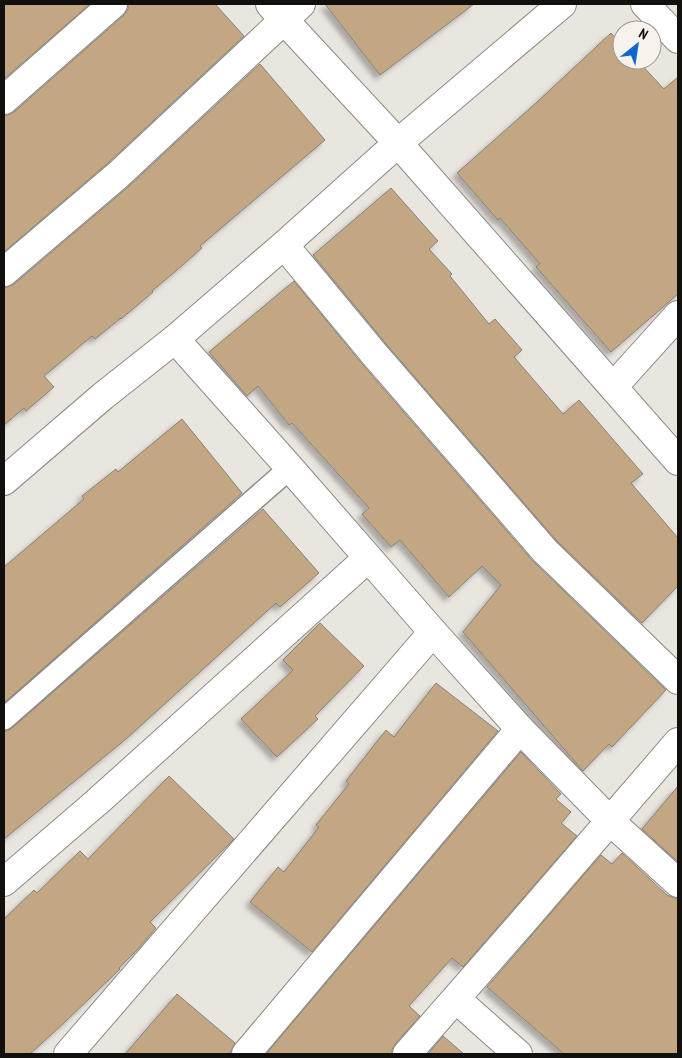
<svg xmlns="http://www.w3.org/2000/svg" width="682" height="1058" font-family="'PT Sans Narrow',sans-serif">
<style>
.building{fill:#c3a682;stroke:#86827d;filter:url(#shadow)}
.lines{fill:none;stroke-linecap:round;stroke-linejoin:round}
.service-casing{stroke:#8e8984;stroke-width:24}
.minor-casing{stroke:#8e8984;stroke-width:30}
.tertiary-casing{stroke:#8e8984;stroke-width:30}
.service{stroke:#fff;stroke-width:21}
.minor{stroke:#fff;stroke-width:28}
.tertiary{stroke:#fff;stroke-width:28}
</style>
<defs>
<filter id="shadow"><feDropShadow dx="-4.5" dy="4.5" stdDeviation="2.5" flood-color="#0004"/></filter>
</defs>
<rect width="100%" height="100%" fill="#e9e5df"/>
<g class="building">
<polygon points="4,4 90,4 4,79"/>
<polygon points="128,4 215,4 244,36 108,163 4,252 4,115 8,115 14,112 123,16 128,9"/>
<polygon points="325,4 474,4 380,75"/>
<polygon points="611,33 622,44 622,60 637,60 664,89 678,77 678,294 611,352 536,267 540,264 500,218 498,220 457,173 536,103"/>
<polygon points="260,64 325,140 200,246 202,248 177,270 152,291 153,292 121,319 121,318 95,339 92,336 44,376 54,387 26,411 24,408 4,425 4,287 7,287 14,284 128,187"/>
<polygon points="391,188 438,241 429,249 452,274 450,276 489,324 495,319 522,350 514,357 563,414 579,400 643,474 631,483 678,538 678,586 642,623 556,540 387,345 313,255"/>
<polygon points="294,281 363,365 533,561 666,690 612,747 609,744 583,771 463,632 501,585 482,566 449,597 400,540 391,547 362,514 369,508 292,423 289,425 258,386 247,396 209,352"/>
<polygon points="182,419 242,493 4,703 4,567 84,499 82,496 116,469 118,472"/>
<polygon points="263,509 319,573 280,607 276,603 126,739 4,839 4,731 7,731 12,728"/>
<polygon points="320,623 364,666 315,716 318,719 277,757 241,719 293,670 283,660"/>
<polygon points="436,683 498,731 312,952 250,902 278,867 284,872 319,827 316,825 349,784 346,781 386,730 394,737"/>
<polygon points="521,752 561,794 556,799 571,812 561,823 577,836 463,967 452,958 409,1006 420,1016 395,1044 392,1050 392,1054 266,1054"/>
<polygon points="169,776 234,839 150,922 156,928 138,949 119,968 120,969 65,1022 30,1054 4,1054 4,919 34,890 37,893 80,851 88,859"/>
<polygon points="678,786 678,862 642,829"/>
<polygon points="622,853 667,895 674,898 678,898 678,1054 564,1054 487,987 601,855 612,864"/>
<polygon points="177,994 235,1043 231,1051 231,1054 125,1054"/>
<polygon points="443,1036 464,1054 428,1054"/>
</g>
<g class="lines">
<defs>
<polyline id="service" points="4,719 290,468"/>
<g id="minor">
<polyline points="270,4 284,20 398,143 678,461"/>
<polyline points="645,4 678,39"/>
<polyline points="4,100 113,4"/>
<polyline points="284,245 375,355 545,551 678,680"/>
<polyline points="4,272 118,175 301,4"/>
<polyline points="175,339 290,468 433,632 520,729 610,821 678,883"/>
<polyline points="613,387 678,315"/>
<polyline points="4,882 97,802 368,558"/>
<polyline points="456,999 518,1054"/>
<polyline points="68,1054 433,632"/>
<polyline points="246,1054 520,729"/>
<polyline points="407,1054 521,924 678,742"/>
</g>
<polyline id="tertiary" points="4,481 103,396 175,339 284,245 398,143 562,4"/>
</defs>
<use href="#service" class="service-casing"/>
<use href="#minor" class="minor-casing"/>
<use href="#tertiary" class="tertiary-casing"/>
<use href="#service" class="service"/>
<use href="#minor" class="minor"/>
<use href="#tertiary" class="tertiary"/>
</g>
<rect width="682" height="1058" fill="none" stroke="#12100e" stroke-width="10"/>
<g transform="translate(637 45) rotate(30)"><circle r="24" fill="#f7f2ec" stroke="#9b9893"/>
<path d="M0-4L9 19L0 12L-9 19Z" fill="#1167d0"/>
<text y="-8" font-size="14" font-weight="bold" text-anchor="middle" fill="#12100e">N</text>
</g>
</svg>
